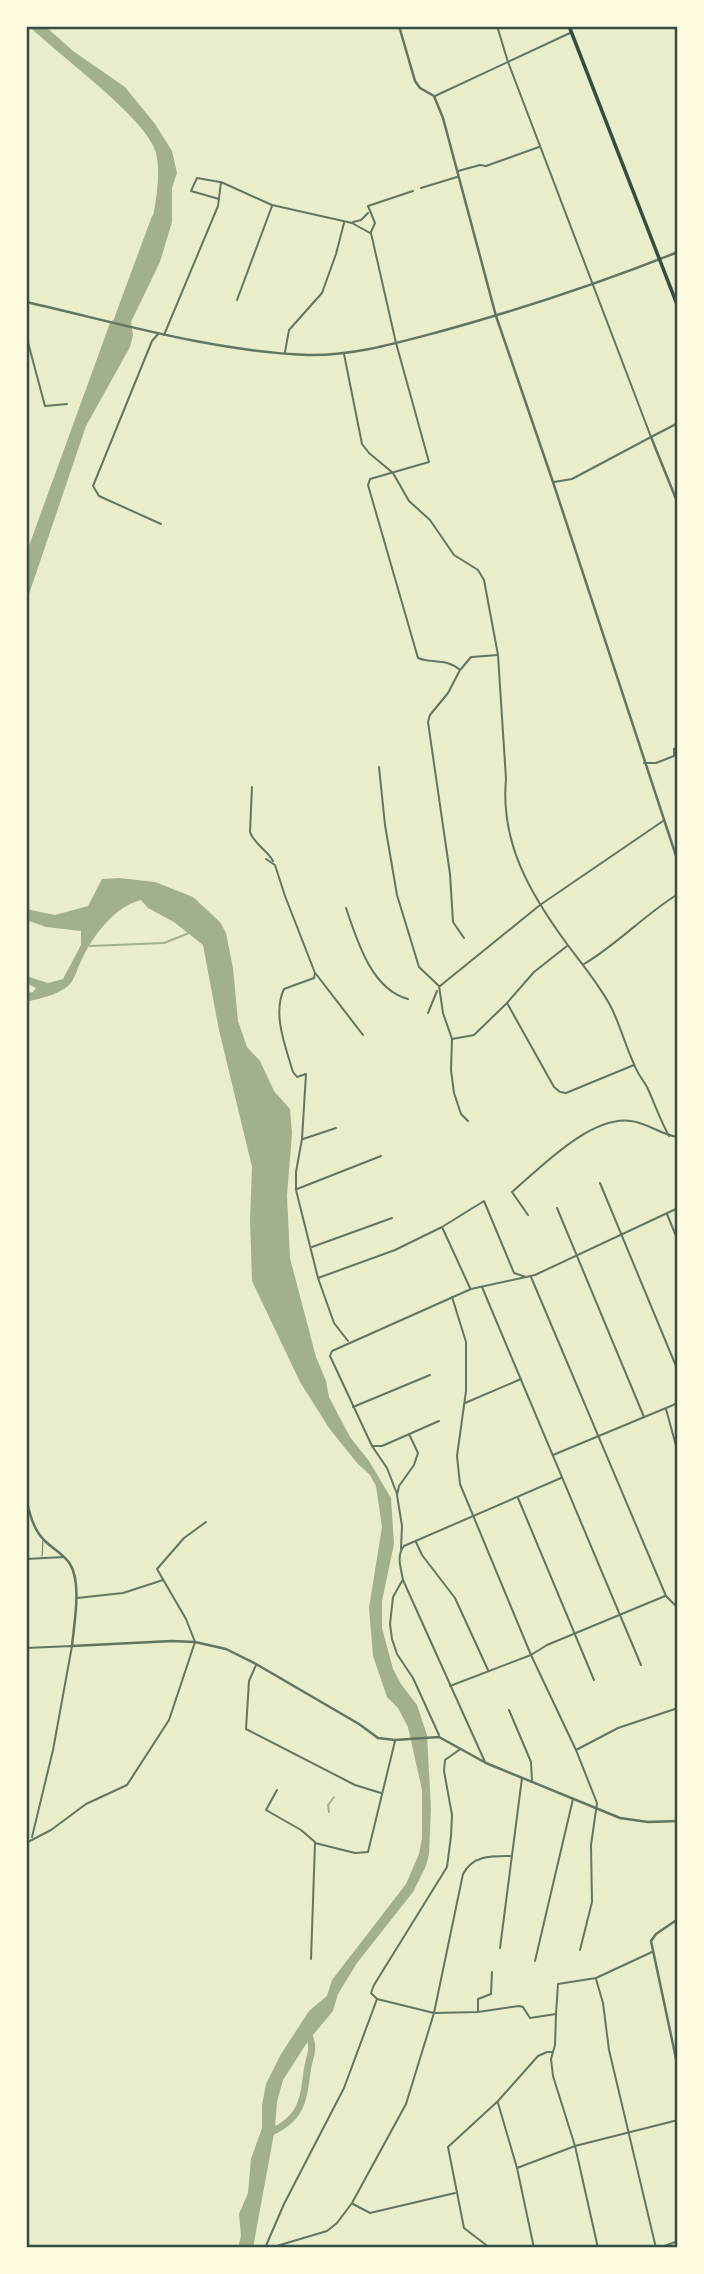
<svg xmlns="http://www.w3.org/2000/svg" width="704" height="2274" font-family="Montserrat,sans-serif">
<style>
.water{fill:#a3b18a}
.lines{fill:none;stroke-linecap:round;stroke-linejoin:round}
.stream{stroke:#a3b18a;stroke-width:2}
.river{stroke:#a3b18a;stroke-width:7}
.service{stroke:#617663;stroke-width:1}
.minor{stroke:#617663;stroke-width:2}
.tertiary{stroke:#617663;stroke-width:2.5}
.secondary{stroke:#344e41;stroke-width:3.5}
.neatline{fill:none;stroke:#344e41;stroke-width:2.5}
</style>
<rect width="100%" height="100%" fill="#e9edc9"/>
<g class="water">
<path d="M29,26H45L73,51L125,87L155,124L172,151L177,173L172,188V222L160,262L131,322L133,335L130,347L86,426L26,603V554L110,323L120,313C128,282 145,253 152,222C156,201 161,174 156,153C148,119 57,54 29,26Z"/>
<path d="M119,878L155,882L193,897L220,922L226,933L233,968L238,1021L247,1047L260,1061L274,1091L290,1109L292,1133L287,1196L290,1258L316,1357L326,1381L329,1397L350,1437L369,1461L391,1498L394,1544L382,1601V1628L393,1669L401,1684L417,1705L427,1735L431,1809L429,1854L426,1866L413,1892L357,1963L338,1994L333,2011L308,2041L283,2080L277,2102L275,2128L253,2248H238L241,2236L239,2214L248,2193L251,2159L262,2128V2105L266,2084L281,2054L309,2011L327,1996L332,1980L406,1884L419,1854L422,1838V1790L408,1727L398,1708L387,1697L373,1656L369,1608L382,1527L376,1486L370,1475L357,1463L329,1428L300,1382L252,1281L250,1220L252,1167L219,1030L203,945L174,922L148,908L141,900C116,906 94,934 83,957C78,966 75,980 68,986C55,996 41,998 26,1002V993L33,992L36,988L26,983V976L48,983L63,979L81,945V931L46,927L26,920V909L55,915L88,906L102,879Z"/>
</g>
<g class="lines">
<g class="stream">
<polyline points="90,946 164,943 189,933"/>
<polyline points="329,1812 328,1805 334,1797"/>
</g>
<g class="river">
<polyline points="118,318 155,218"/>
<path d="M267,2134C300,2120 303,2104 307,2072C309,2055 316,2051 308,2033"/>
</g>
<polyline class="service" points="42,1556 43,1540"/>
<g class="minor">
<polyline points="497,26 508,62 651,437 572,479 554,482"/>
<polyline points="435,96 570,33"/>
<polyline points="458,171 480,165 486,166 539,147"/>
<polyline points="421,188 457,177"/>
<polyline points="219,199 191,191 197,178 220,182"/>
<polyline points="353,222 361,220 368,213"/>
<polyline points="371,232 375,223 368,206 413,191"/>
<path d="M371,233L396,343L429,462L370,479L368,485L418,658C432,664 447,658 460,670L448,693L430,715L428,722L450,874L453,922L464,938"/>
<polyline points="237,300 272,206"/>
<polyline points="158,334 152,341 93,486 99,496 161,524"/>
<polyline points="26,335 45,406 67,404"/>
<polyline points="164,335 218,206 221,182 272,205 352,223 370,233"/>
<polyline points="285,352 289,330 322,293 336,254 344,223"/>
<path d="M344,354L362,444L369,453L393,473L409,501L430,520L454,555L478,570L484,580L498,655L506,779C500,843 531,895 567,944C582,964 598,983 610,1005C620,1024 625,1045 634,1064C637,1073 643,1080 647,1087C655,1104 660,1120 669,1136"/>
<polyline points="461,669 471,657 498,655"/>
<polyline points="644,763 656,763 674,756 674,749 678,747"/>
<polyline points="379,767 385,825 397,895 419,967 439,986 443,1013 452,1039 451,1070 454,1093 461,1114 468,1121"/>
<path d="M252,787L250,832C254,844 267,850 273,861"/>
<path d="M266,859L275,865L285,896L315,973L314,978L284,989C272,1014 286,1048 293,1072L297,1077L306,1074L302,1139L296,1172V1190L318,1278L334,1323L348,1341"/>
<path d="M346,908C357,940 371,989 408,999"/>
<path d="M584,964C618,944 644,915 678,894"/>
<polyline points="316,974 363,1035"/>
<polyline points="440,986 540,905 663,821"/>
<polyline points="507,1003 554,1087 560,1092 566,1093 634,1065"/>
<polyline points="428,1013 437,991"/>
<polyline points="452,1039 474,1035 507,1003 534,972 567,946"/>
<polyline points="303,1139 336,1128"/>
<polyline points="600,1183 678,1371"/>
<polyline points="297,1189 381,1156"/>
<polyline points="557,1208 644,1417"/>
<polyline points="667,1214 678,1241"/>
<path d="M528,1215L512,1192C540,1168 591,1115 631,1121C648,1123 661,1135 678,1137"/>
<polyline points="442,1227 470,1288"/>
<polyline points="312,1247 392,1218"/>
<polyline points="531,1277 666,1596 678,1608"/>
<polyline points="318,1278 395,1250 442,1227 484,1201 514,1273 526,1277"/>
<polyline points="482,1287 641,1665"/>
<polyline points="452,1297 466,1342 466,1391 457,1456 460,1484 531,1655 576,1750 597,1803 591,1845 592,1902 580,1950"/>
<polyline points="465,1403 521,1379"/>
<polyline points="353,1407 430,1375"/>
<polyline points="666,1409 678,1453"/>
<polyline points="439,1421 382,1446 372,1446 330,1356 332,1351 471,1289 535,1275 678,1208"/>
<polyline points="372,1446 387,1468 397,1494"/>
<polyline points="553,1455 678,1403"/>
<polyline points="518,1498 594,1680"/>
<polyline points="416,1542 422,1555 455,1598 488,1670"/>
<polyline points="401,1549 402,1526 397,1495 399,1486 414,1465 418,1453 409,1434"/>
<polyline points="26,1559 64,1557"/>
<polyline points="402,1581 393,1597 390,1624 392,1639 397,1654 413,1678 439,1735"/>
<polyline points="77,1598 123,1593 163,1580"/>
<polyline points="26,1648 72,1646 53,1750 32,1837"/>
<polyline points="256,1665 249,1681 246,1729 355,1785 381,1793"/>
<polyline points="450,1686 531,1655 547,1645 665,1596"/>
<polyline points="509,1710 531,1762 532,1781"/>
<polyline points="576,1750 618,1728 678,1708"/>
<path d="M485,1762L403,1580C401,1568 396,1556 404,1546L561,1478"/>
<polyline points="277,1790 266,1810 301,1830 315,1842"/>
<polyline points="26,1843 51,1830 86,1804 127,1785 169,1720 195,1642 186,1619 157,1569 184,1538 206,1522"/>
<polyline points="500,1948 522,1778"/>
<polyline points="311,1959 315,1843 355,1853 368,1852 395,1741"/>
<polyline points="535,1961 573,1799"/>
<polyline points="596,1979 603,2003 609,2050 656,2248"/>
<polyline points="377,1999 434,2013 478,2012 519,2006 523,2007 530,2018 556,2014 558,1984 596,1978 652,1952"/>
<polyline points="478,2011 478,1999 491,1994 492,1972"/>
<polyline points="556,2015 555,2045 551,2059 553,2076 575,2146 598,2248"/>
<polyline points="498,2103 517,2168 534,2248"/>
<polyline points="517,2168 575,2146 678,2120"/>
<polyline points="353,2204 370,2213 455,2193"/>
<polyline points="265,2248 284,2204 344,2088 377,1999 371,1993 374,1985 447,1867 451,1836 452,1815 444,1771 445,1760 459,1750"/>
<path d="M270,2248L327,2231L337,2223L352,2203L406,2104L434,2013L463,1874C473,1855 491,1856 511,1856"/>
<polyline points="490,2248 464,2228 448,2147 498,2101 538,2056 547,2052 552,2052"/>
<polyline points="659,2248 678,2241"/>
</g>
<g class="tertiary">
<polyline points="399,26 415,81 420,88 434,96 443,118 496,316 553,482 678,862"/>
<path d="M26,302C119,323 211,351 307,355C353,356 397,343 442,331C522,309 600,283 678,252"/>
<polyline points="678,423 651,437 678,504"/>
<path d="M26,1496C28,1511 34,1531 45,1541C53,1549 64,1554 70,1564C82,1583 74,1624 72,1646L172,1641L195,1642L226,1649L256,1664L359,1724L378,1738L395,1740L439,1737L486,1763L620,1818L648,1822L678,1821"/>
<polyline points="678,1919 656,1934 651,1941 678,2068"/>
</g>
<polyline class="secondary" points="569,26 678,307"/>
</g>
<rect width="704" height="2274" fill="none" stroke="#fefae0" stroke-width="56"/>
<rect x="28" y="28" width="648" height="2218" class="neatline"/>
</svg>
